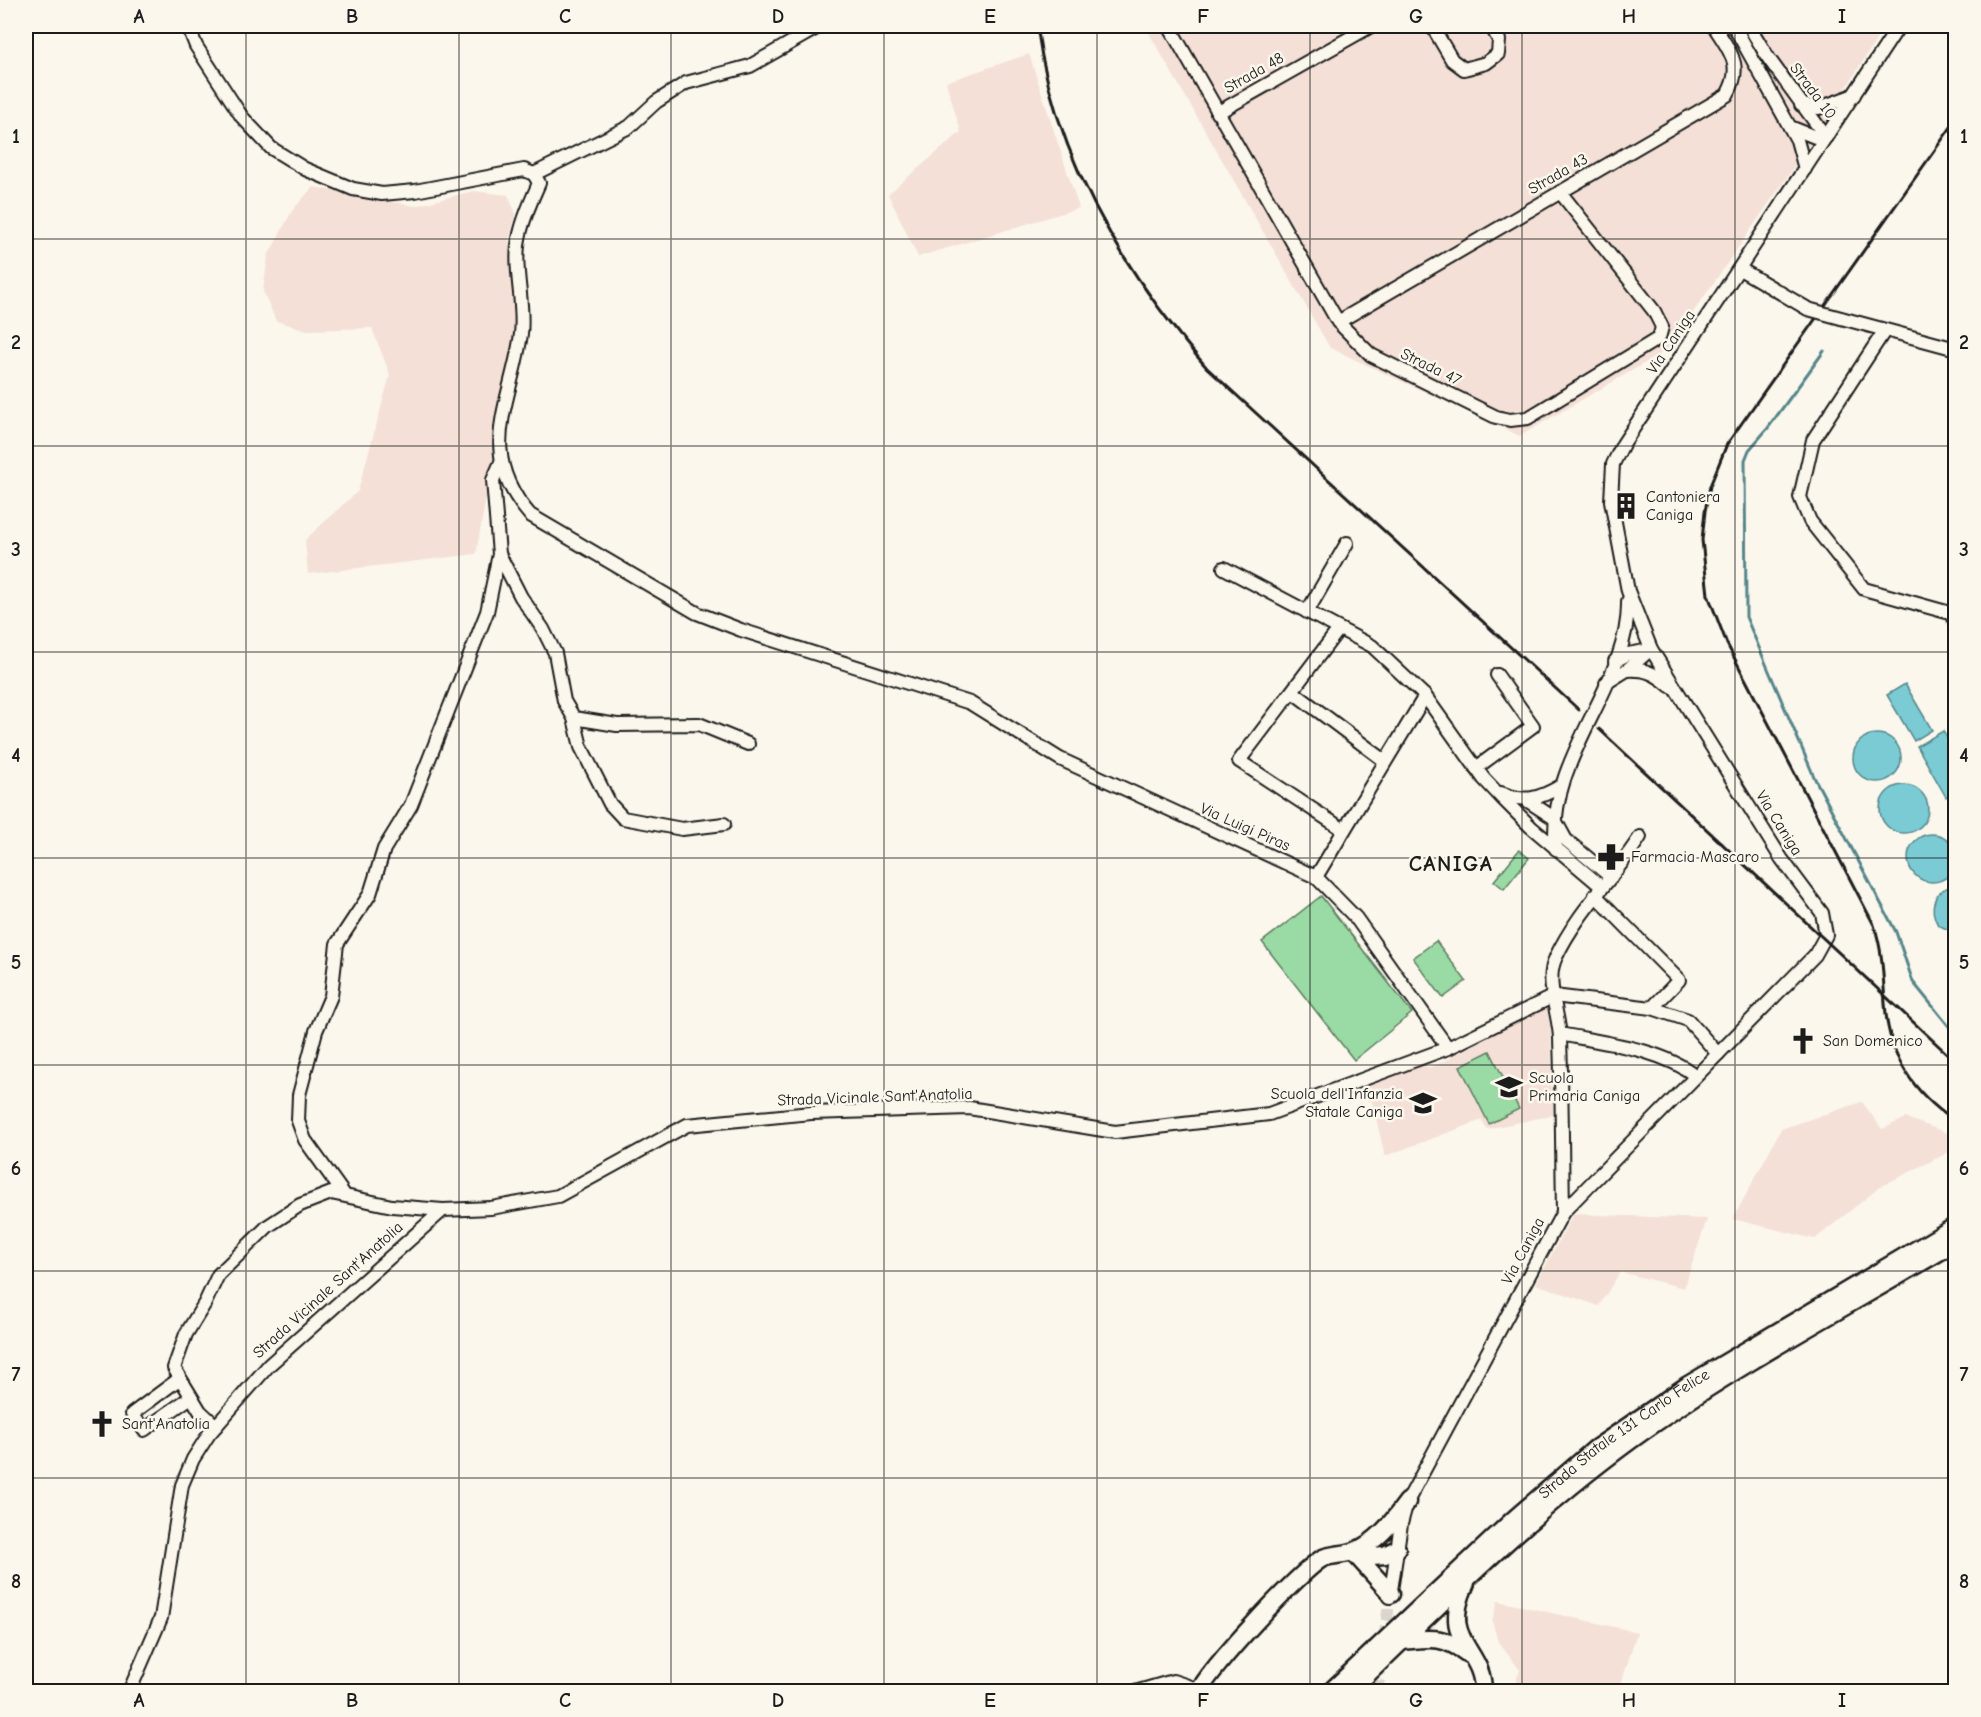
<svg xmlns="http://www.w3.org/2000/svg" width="1981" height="1717" font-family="'Comic Neue',sans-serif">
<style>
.built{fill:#f4e0d6}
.green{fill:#9adaa4;stroke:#5b7b60;stroke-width:1.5}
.water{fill:#7acbd4;stroke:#54858a;stroke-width:1.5}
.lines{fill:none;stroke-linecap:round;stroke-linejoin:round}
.stream{stroke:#54858a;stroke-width:3}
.minor-tunnel{stroke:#dad6cd;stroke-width:12;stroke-dasharray:12 6;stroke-linecap:butt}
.minor-casing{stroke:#1c1c1c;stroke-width:16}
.highway-casing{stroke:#1c1c1c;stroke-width:21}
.minor{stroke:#fbf7ec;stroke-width:12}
.highway{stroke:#fbf7ec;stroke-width:16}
.rail{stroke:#1c1c1c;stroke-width:3}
.minor-bridge-casing{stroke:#1c1c1c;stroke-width:16;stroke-linecap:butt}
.minor-bridge{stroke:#fbf7ec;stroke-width:12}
.grid{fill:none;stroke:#1c1c1c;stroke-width:1.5;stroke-opacity:0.55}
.labels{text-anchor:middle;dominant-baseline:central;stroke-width:5;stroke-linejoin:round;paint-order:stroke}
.street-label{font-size:16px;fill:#1c1c1c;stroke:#fbf7ec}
.poi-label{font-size:16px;fill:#1c1c1c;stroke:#fbf7ec;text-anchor:start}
.district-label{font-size:22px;font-weight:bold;letter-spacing:1.5px;fill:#1c1c1c;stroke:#fbf7ec}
.neatline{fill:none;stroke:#1c1c1c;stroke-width:2}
.grid-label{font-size:20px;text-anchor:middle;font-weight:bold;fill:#1c1c1c}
</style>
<rect width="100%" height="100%" fill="#fbf7ec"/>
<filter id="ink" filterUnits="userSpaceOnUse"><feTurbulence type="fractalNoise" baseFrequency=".0167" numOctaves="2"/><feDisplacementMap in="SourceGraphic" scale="12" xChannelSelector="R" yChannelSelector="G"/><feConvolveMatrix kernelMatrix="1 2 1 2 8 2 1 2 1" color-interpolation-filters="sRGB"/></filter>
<g filter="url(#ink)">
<g class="built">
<polygon points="1145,26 1885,26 1817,134 1667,350 1520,436 1330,348"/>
<polygon points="1029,54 1079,208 918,257 888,194 961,132 946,82"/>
<polygon points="313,187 415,206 473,191 508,195 516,214 509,240 515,295 514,338 476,554 308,574 305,540 358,491 390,375 372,328 307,330 276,321 263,291 268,256 292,211"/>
<polygon points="1550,1003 1553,1115 1487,1129 1482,1120 1385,1156 1368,1085 1420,1062 1429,1068 1451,1058 1448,1053"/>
<polygon points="1862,1102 1882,1129 1906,1118 1953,1135 1955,1149 1880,1187 1815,1239 1733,1219 1781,1129"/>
<polygon points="1573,1214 1707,1219 1684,1288 1620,1272 1599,1306 1536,1284"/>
<polygon points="1498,1601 1637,1632 1619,1691 1512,1691 1520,1670 1498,1642 1492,1621"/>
</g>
<g class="green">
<polygon points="1519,850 1529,858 1504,889 1494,881"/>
<polygon points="1321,896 1412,1013 1354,1060 1262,942"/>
<polygon points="1436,941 1466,981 1443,998 1413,958"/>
<polygon points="1490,1051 1519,1109 1489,1124 1460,1066"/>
</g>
<g class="water">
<polygon points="1905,684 1932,730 1914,741 1887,695"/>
<polygon points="1943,731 1955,752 1955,791 1946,797 1917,746"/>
<circle cx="1877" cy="758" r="24"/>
<circle cx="1904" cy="809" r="24"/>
<circle cx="1932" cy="858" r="24"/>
<path d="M1955,886V933L1938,925C1928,908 1934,888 1955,886Z"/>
</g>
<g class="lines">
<polyline class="stream" points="1824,351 1768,428 1749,450 1745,460 1746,617 1815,779 1896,932 1913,982 1956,1035"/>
<polyline class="minor-tunnel" points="1377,1692 1390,1597"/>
<defs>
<g id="minor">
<path d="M188,26L196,46L242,117L271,148L305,169L353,189L382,194L415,191L524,170L534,174L539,183C532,199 524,216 520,234C512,266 525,301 521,334C511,404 475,452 530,515L697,613L741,630L970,703L1060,759L1316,877L1356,918L1448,1048"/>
<polyline points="1169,26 1338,322 1371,355 1496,417 1510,420 1528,418 1659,338 1662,327 1654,311 1560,192"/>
<polyline points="1432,26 1452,60 1464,69 1486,63 1498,54 1499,40 1491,26"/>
<polyline points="1734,26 1797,140 1805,169"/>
<polyline points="1749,26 1769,59 1826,137"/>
<polyline points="1801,105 1819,108 1854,95"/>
<polyline points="1217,113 1371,26"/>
<polyline points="1790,127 1815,137 1826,137"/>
<polyline points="534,174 629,127 656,102 686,83 750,66 820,26"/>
<polyline points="1740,269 1808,309"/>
<polyline points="1841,318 1956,349"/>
<path d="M1338,322L1727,95C1744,65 1730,52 1714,26"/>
<polyline points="1885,330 1813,440 1800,497 1810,521 1864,589 1950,613 1956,622"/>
<polyline points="499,554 521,597 543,629 555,653 564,701 574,718 617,725 699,724 748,744"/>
<polyline points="1224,568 1372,646 1425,696 1484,779 1502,798 1531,827 1602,887"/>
<polyline points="1307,612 1347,543"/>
<polyline points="1339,629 1239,761 1344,830"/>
<polyline points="1615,661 1628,654 1650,650"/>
<path d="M1627,670C1646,669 1655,673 1670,686"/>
<polyline points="1606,683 1627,670 1651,649"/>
<polyline points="1293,692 1385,761"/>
<polyline points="574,718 581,747 610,804 623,818 682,829 724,824"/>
<polyline points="1476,768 1533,726 1497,675"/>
<path d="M1501,793C1525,803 1539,799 1561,786"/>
<polyline points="1528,801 1554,818 1566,840 1611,877"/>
<path d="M1556,849C1545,757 1630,686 1628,601"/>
<polyline points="1316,877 1425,696"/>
<polyline points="1595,895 1679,980 1652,1008"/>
<path d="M1560,1034C1604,1043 1660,1048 1696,1076"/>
<polyline points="343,1193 305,1140 298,1121 299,1095 316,1031 331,996 337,944 370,894 384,849 411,805 487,612 499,554 493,480 501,462"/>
<path d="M1563,1212C1562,1154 1562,1096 1560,1038C1559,1012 1544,981 1556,957C1577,912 1614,878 1640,837"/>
<polyline points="179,1379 132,1414 144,1430 191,1397"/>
<polyline points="216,1426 200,1411 174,1368 186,1334 205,1303 218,1275 268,1226 300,1205 331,1193 392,1206 443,1210"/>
<polyline points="1390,1597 1401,1524 1407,1502 1563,1212 1815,955 1826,935 1822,913 1781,858 1651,649 1628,591 1611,501 1613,464 1623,444 1899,26"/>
<polyline points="129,1692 161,1618 182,1485 193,1459 209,1434 269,1365 443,1210 491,1208 558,1196 687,1125 811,1113 969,1108 1115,1132 1269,1114 1448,1048 1554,996 1652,1008 1688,1020 1718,1054"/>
<polyline points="1135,1692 1173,1681 1200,1690"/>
</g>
<g id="highway">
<polyline points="1353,1552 1391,1594"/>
<polyline points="1360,1557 1385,1555 1397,1549"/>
<path d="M1466,1583C1438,1643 1484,1647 1483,1692"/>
<path d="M1402,1641C1432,1638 1442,1635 1468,1654"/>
<path d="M1199,1692C1208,1670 1302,1569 1323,1558C1333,1554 1345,1555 1355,1551C1379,1541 1392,1522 1407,1502"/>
<path id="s1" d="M1330,1692L1513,1520L1595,1449L1688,1385L1956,1226"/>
<path d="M1349,1692C1444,1601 1537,1506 1645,1430C1743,1361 1852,1304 1956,1242"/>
</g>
</defs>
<use href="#minor" class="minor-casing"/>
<use href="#highway" class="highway-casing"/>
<use href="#minor" class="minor"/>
<use href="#highway" class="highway"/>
<g class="rail">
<path d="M1037,26C1054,155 1122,270 1207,368L1579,710"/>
<path d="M1956,120L1727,444L1710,486L1705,511L1702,540L1708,595L1727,644L1874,925C1883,952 1883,976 1885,1003C1888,1056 1913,1093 1956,1122"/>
<polyline points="1599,729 1956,1062"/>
</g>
<defs>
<polyline id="minor-bridge" points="1808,309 1841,318"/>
</defs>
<use href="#minor-bridge" class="minor-bridge-casing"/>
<use href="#minor-bridge" class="minor-bridge"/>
</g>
</g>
<path class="grid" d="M246,26V1692M459,26V1692M671,26V1692M884,26V1692M1097,26V1692M1310,26V1692M1522,26V1692M1735,26V1692M26,239H1956M26,446H1956M26,652H1956M26,858H1956M26,1065H1956M26,1271H1956M26,1478H1956"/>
<defs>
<symbol id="building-bare" viewBox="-9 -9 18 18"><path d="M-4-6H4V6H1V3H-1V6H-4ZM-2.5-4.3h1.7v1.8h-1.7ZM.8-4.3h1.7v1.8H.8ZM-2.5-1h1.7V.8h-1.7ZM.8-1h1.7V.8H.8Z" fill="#1c1c1c" stroke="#fbf7ec" stroke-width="2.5" paint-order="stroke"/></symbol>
<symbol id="pharmacy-bare" viewBox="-9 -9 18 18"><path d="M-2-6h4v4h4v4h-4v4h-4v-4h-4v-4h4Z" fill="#1c1c1c" stroke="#fbf7ec" stroke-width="2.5" paint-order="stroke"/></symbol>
<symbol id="church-bare" viewBox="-9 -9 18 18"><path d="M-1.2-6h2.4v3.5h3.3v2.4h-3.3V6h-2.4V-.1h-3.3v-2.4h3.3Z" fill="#1c1c1c" stroke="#fbf7ec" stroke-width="2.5" paint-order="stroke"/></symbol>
<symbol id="school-bare" viewBox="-9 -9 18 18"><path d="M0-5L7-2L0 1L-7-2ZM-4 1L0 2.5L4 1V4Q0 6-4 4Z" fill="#1c1c1c" stroke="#fbf7ec" stroke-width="2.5" paint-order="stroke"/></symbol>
</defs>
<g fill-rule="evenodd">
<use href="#building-bare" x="1607" y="487" width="38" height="38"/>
<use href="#pharmacy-bare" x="1592" y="838" width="38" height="38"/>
<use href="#church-bare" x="1784" y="1022" width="38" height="38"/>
<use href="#school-bare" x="1490" y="1068" width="38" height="38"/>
<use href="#school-bare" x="1404" y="1084" width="38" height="38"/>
<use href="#church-bare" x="83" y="1405" width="38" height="38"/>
</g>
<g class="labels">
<g class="street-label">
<text transform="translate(1254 73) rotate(-30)">Strada 48</text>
<text transform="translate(1813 91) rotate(53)">Strada 10</text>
<text transform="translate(1558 174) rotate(-30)">Strada 43</text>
<text transform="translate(1671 342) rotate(-56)">Via Caniga</text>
<text transform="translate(1431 367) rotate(26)">Strada 47</text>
<text transform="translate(1779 823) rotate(58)">Via Caniga</text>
<text transform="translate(1245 827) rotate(24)">Via Luigi Piras</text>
<text transform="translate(875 1097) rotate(-2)">Strada Vicinale Sant'Anatolia</text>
<text transform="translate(1523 1251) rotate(-62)">Via Caniga</text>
<text transform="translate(328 1290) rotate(-42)">Strada Vicinale Sant'Anatolia</text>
<text stroke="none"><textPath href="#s1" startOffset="392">Strada Statale 131 Carlo Felice</textPath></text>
</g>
<g class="poi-label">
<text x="1646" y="497">Cantoniera<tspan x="1646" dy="18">Caniga</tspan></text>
<text x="1631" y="857">Farmacia Mascaro</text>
<text x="1823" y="1041">San Domenico</text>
<text x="1529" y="1078">Scuola<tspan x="1529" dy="18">Primaria Caniga</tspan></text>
<text x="1403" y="1094" text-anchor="end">Scuola dell'Infanzia<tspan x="1403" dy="18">Statale Caniga</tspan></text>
<text x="122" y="1424">Sant'Anatolia</text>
</g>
<g class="district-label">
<text x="1451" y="864">CANIGA</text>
</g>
</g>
<rect width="1981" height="1717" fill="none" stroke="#fbf7ec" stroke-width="66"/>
<rect x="33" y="33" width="1915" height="1651" class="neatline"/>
<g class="grid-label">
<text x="139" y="23">A</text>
<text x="352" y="23">B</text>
<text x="565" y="23">C</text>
<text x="778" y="23">D</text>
<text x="990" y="23">E</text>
<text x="1203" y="23">F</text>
<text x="1416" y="23">G</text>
<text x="1629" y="23">H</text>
<text x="1842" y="23">I</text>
<text x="16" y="143">1</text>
<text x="1964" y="143">1</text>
<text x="16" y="349">2</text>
<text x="1964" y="349">2</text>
<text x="16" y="556">3</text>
<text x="1964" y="556">3</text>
<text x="16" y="762">4</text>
<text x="1964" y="762">4</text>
<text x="16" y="969">5</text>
<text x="1964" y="969">5</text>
<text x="16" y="1175">6</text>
<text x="1964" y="1175">6</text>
<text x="16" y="1381">7</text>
<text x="1964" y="1381">7</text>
<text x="16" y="1588">8</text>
<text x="1964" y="1588">8</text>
<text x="139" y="1707">A</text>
<text x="352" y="1707">B</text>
<text x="565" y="1707">C</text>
<text x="778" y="1707">D</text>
<text x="990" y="1707">E</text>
<text x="1203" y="1707">F</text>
<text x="1416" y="1707">G</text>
<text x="1629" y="1707">H</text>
<text x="1842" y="1707">I</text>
</g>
</svg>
